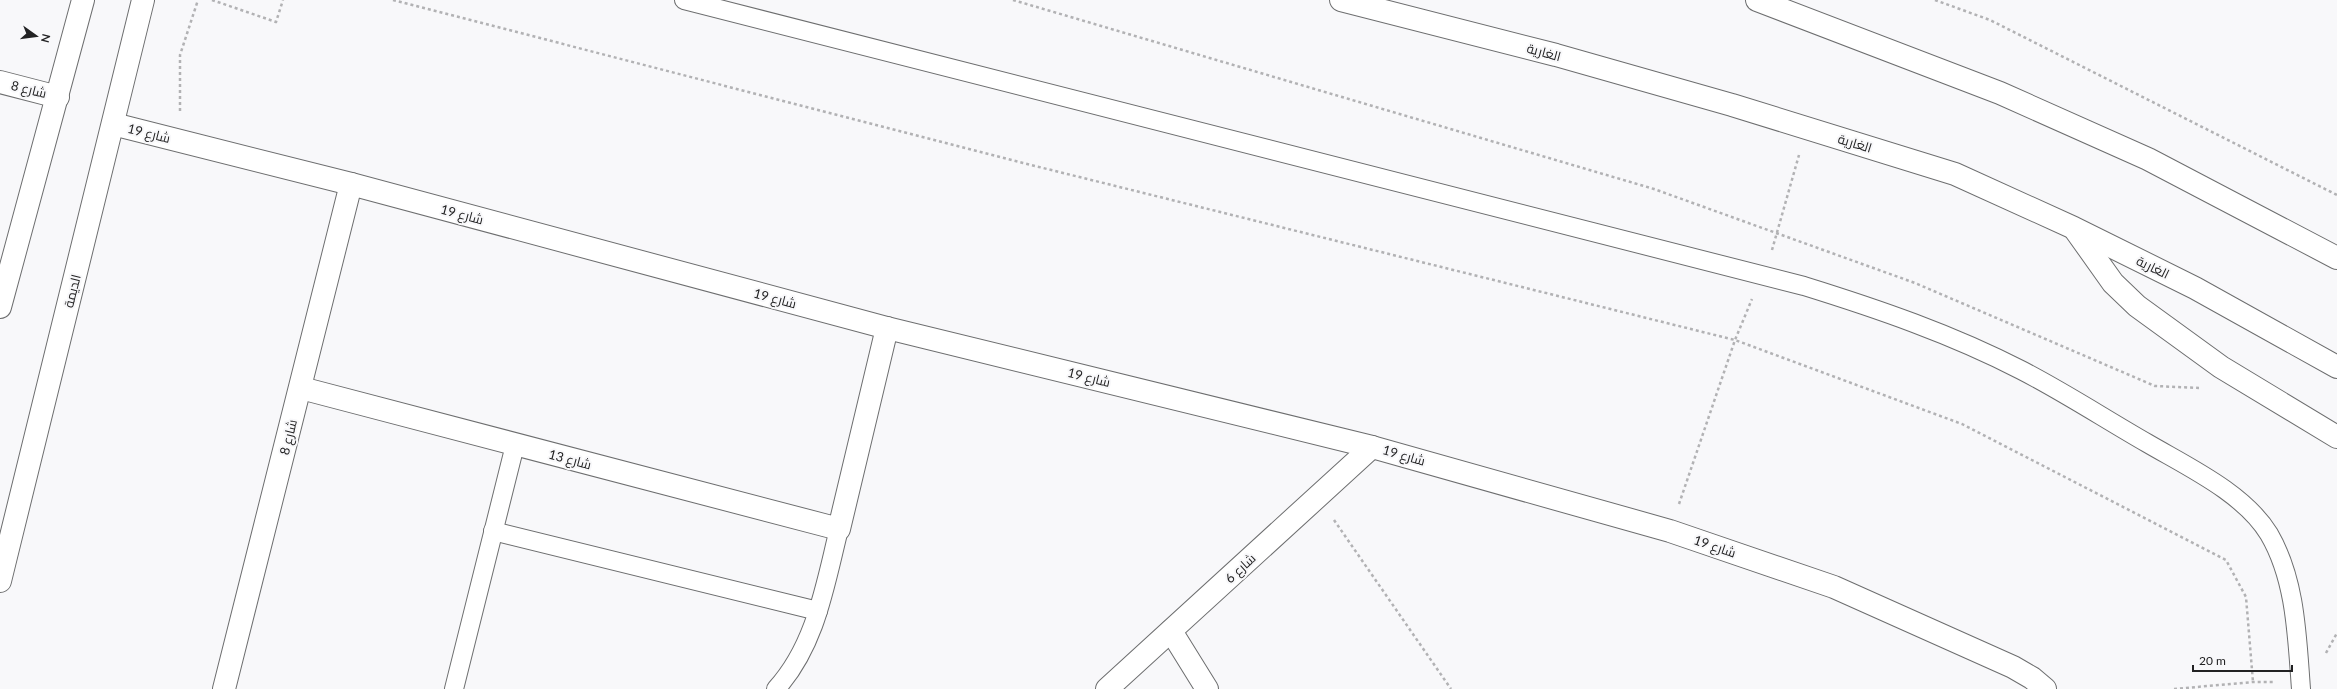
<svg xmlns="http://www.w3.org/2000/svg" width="2337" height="689" font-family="Lato,Cairo,sans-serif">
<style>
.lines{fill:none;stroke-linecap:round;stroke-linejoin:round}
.lane-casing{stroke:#6d6e6f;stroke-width:20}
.street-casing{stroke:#6d6e6f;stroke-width:24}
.secondary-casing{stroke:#6d6e6f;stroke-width:24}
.path{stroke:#b2b2b4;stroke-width:2.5;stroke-dasharray:3 3;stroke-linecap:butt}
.lane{stroke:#fff;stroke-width:18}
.street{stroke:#fff;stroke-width:22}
.secondary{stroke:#fff;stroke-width:22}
.labels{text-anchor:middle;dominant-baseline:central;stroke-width:4;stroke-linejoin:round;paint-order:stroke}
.street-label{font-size:13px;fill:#222223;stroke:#f8f8fa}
</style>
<rect width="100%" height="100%" fill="#f8f8fa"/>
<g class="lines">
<defs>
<g id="lane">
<path d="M684,0L1804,286C1878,309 1951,334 2021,370C2064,392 2105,419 2147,443C2188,467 2244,493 2269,534C2296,580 2297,637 2301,689"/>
<polyline points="493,531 818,611"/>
<polyline points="454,689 515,445"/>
<path d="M776,689C816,645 825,585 839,529"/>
</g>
<g id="street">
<polyline points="0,82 58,97"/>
<polyline points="113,124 351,184 887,328 1372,447 1670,531 1834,587 2013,667 2032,678 2045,689"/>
<polyline points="301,388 839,529 887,328"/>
<polyline points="1171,631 1207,689"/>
<polyline points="224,689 351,184"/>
<polyline points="1107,689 1372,447"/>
</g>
<g id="secondary">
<polyline points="1341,0 1556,55 1732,105 1955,174 2074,228 2195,288 2337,367"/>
<polyline points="1757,0 2000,93 2148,159 2337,258"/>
<polyline points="2076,231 2113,283 2137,306 2221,367 2337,437"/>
<polyline points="0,307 83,0"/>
<polyline points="0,581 143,0"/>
</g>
</defs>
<use href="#lane" class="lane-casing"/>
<use href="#street" class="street-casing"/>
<use href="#secondary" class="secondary-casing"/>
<g class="path">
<polyline points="212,0 276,22 283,0"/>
<polyline points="393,0 1023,163 1735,340 1962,424 2226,560 2246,597 2253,682"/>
<polyline points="1013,0 1654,189 1915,283 2155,386 2199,388"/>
<polyline points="1935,0 1990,20 2337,195"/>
<polyline points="180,111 180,55 198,0"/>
<polyline points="1772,250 1799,155"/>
<polyline points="1679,504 1735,340 1752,299"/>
<polyline points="1334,520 1451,689"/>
<polyline points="2326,653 2337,633"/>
<polyline points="2174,689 2253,682 2273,682"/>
</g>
<use href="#lane" class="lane"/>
<use href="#street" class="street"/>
<use href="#secondary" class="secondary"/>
</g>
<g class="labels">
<g class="street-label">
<text transform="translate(1544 52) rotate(15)">الغارية</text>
<text transform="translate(29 89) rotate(14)">شارع 8</text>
<text transform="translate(149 133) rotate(14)">شارع 19</text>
<text transform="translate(1855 143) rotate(17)">الغارية</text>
<text transform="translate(462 214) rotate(15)">شارع 19</text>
<text transform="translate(2153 267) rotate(26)">الغارية</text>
<text transform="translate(72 291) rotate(-76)">الديمة</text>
<text transform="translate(775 298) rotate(15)">شارع 19</text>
<text transform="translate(1089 377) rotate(14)">شارع 19</text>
<text transform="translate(288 437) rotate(-76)">شارع 8</text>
<text transform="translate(1404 455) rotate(16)">شارع 19</text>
<text transform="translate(570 459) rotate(15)">شارع 13</text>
<text transform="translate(1715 546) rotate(19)">شارع 19</text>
<text transform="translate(1240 568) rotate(-43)">شارع 6</text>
</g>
</g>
<g transform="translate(36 36) rotate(104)" stroke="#f8f8fa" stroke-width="3" paint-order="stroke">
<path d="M0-3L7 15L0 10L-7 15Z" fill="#222223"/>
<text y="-6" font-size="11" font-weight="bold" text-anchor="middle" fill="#222223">N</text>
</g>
<path d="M2193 665v6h99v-6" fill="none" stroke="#222223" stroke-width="2"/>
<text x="2199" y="665" font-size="12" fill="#222223" stroke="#f8f8fa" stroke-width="3" paint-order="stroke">20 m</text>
</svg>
